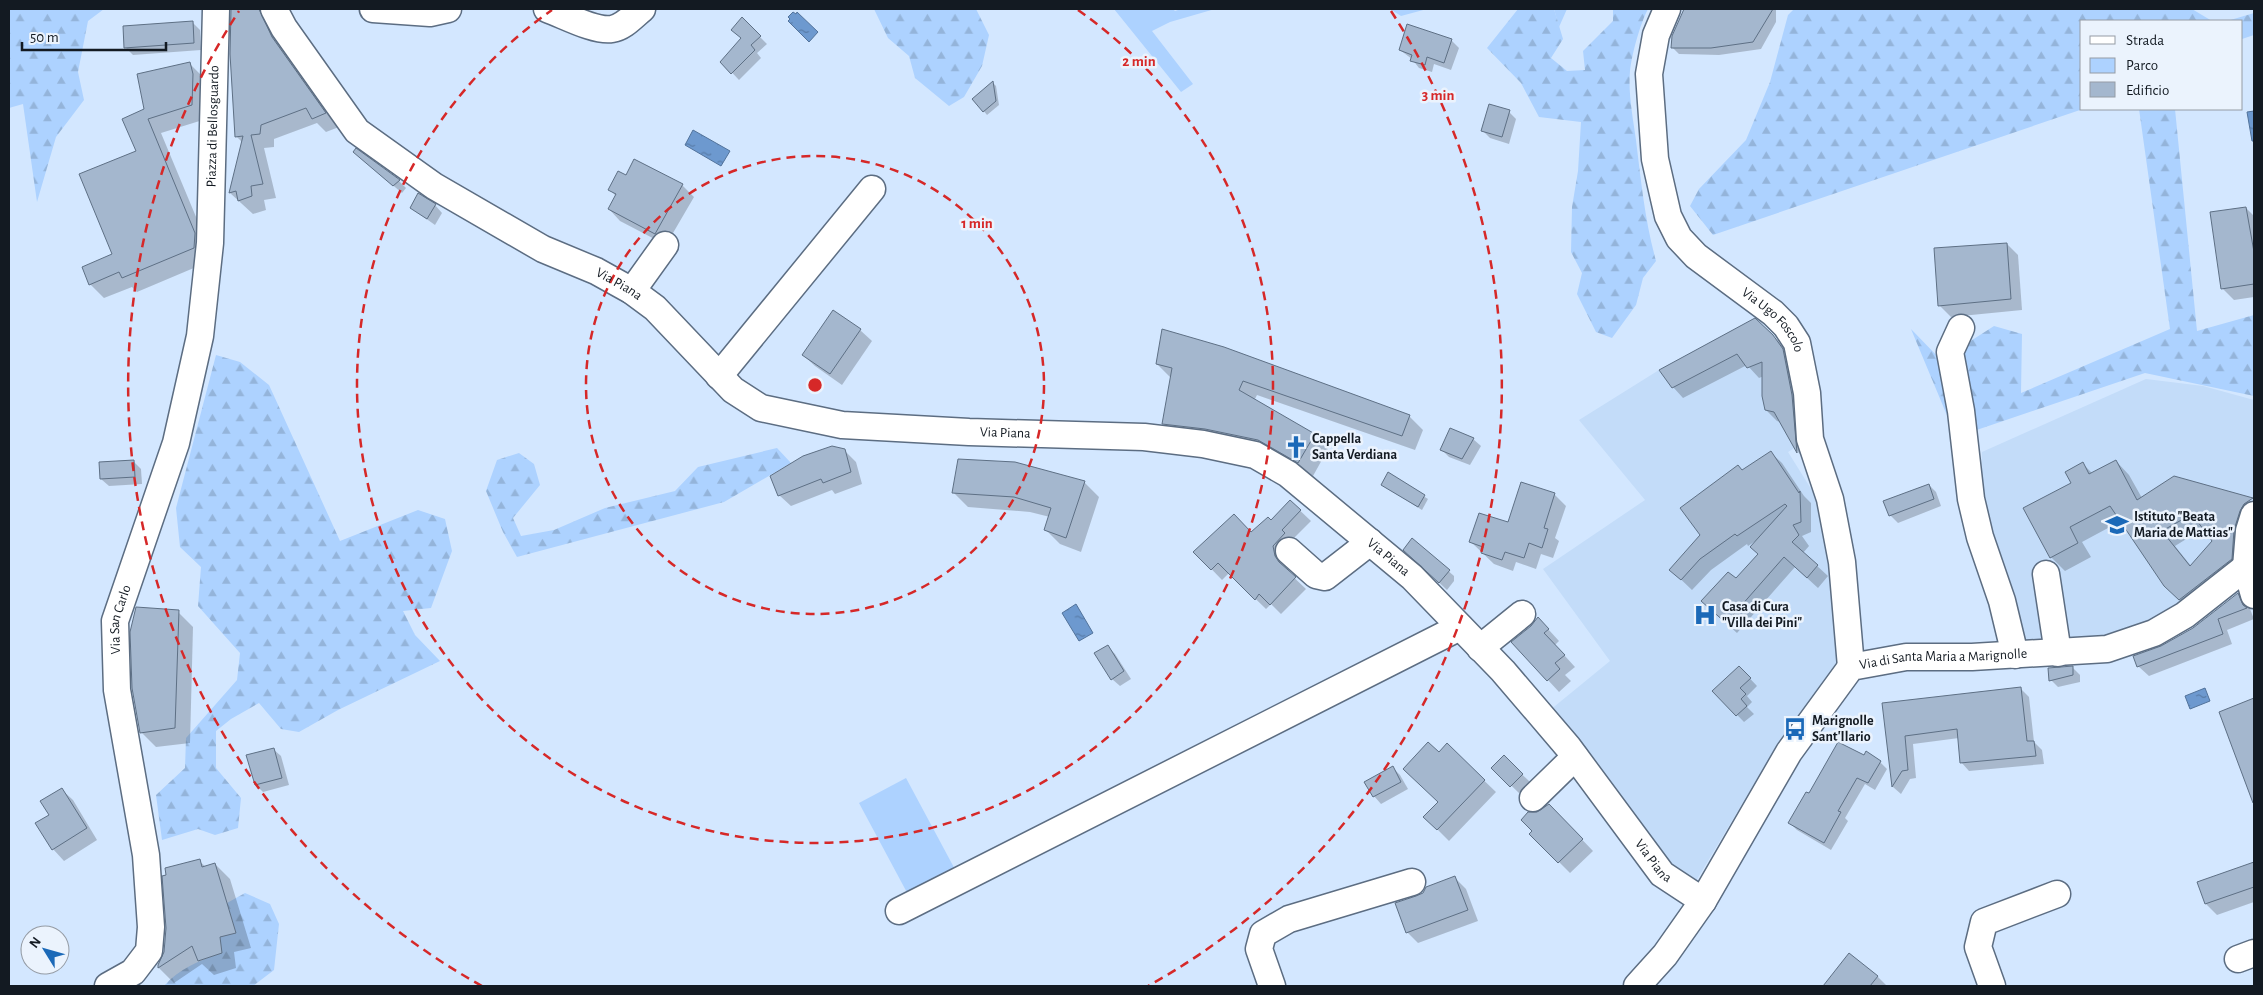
<svg xmlns="http://www.w3.org/2000/svg" width="2263" height="995" font-family="'Alegreya Sans',sans-serif">
<style>
.built{fill:#c3dcf9}
.green{fill:#add2ff}
.forest{fill:url(#forest-firs)}
.water{fill:url(#water-ripples);stroke:#52739b}
.shadow{fill:#0003;fill-rule:evenodd}
.building{fill:#a4b7ce;stroke:#5e7085;fill-rule:evenodd}
.lines{fill:none;stroke-linecap:round;stroke-linejoin:round}
.minor-casing{stroke:#5c6d82;stroke-width:29}
.minor{stroke:#fff;stroke-width:26}
.ring{fill:none;stroke:#d62828;stroke-width:2.5;stroke-dasharray:9 6}
.labels{text-anchor:middle;dominant-baseline:central;stroke-width:5;stroke-linejoin:round;paint-order:stroke}
.street-label{font-size:14px;fill:#131a22;stroke:#ebf3fd}
.poi-label{font-size:14px;font-weight:bold;fill:#131a22;stroke:#ebf3fd;text-anchor:start}
.centre{fill:#d62828;stroke:#ebf3fd;stroke-width:2.5}
.ring-label{font-size:15px;text-anchor:middle;font-weight:bold;fill:#d62828;stroke:#ebf3fd;stroke-width:5;stroke-linejoin:round;paint-order:stroke}
</style>
<defs>
<pattern id="forest-firs" width="22" height="20" patternUnits="userSpaceOnUse" patternTransform="scale(1.25)"><rect width="22" height="20" fill="#add2ff"/><path d="M5 1l3.5 6h-7zM16 11l3.5 6h-7z" fill="#94b4da"/></pattern>
<pattern id="water-ripples" width="26" height="14" patternUnits="userSpaceOnUse" patternTransform="scale(1.25)"><rect width="26" height="14" fill="#6d99cf"/><path d="M2 4q2-2 4 0t4 0M15 11q2-2 4 0t4 0" fill="none" stroke="#587ca8"/></pattern>
</defs>
<rect width="100%" height="100%" fill="#d3e7ff"/>
<g class="built">
<polygon points="1757,317 1791,356 1799,445 1788,452 1813,492 1831,565 1838,671 1764,767 1696,881 1673,871 1544,715 1610,661 1543,569 1645,500 1579,420 1659,370"/>
<polygon points="2146,379 2203,386 2254,400 2254,495 2244,545 2188,608 2106,644 2021,641 1980,504 1982,452"/>
</g>
<g class="green">
<polygon points="1114,9 1173,9 1175,11 1181,9 1215,9 1170,22 1152,31 1193,84 1181,92"/>
<polygon points="1553,9 1567,9 1559,27 1554,9"/>
<polygon points="906,778 958,875 911,900 859,803"/>
</g>
<g class="forest">
<polygon points="9,9 104,9 88,21 78,72 84,100 56,137 37,202 23,104 9,108"/>
<polygon points="874,9 976,9 989,35 982,66 964,97 949,106 915,78 909,56 888,38"/>
<polygon points="1390,9 1427,9 1401,16"/>
<path d="M1518,9H1554L1563,39L1551,58L1567,71L1585,70L1583,51L1613,21V9H1648C1640,24 1632,54 1630,71C1628,94 1633,118 1636,140C1641,181 1645,221 1656,261L1643,278L1636,305L1612,338L1596,332L1577,294L1582,273L1571,252L1572,207L1578,171L1581,122L1539,117L1521,83L1487,48Z"/>
<polygon points="1794,9 2192,9 2212,21 2082,21 2083,109 1713,235 1690,206 1699,189 1746,140 1770,82 1788,15"/>
<polygon points="2254,13 2254,35 2242,39 2242,21 2227,21"/>
<polygon points="2139,109 2175,109 2197,331 2254,315 2254,396 2145,373 1956,437 1911,329 1941,360 1994,326 2022,334 2021,393 2170,329"/>
<polygon points="216,355 240,362 269,385 340,541 418,510 445,519 452,551 431,608 403,611 415,635 440,661 338,710 299,732 281,729 259,703 231,719 216,731 216,768 241,798 238,828 215,835 198,829 162,840 156,795 185,768 186,738 237,680 240,653 198,606 201,567 180,547 176,508"/>
<polygon points="777,448 791,463 724,502 517,557 503,532 486,491 497,460 519,453 534,464 540,485 513,518 521,536 554,530 605,508 675,491 698,467"/>
<path d="M245,893L270,904L279,924L274,970L253,986H164C178,969 201,960 221,953L220,937L236,933L227,903Z"/>
</g>
<g class="water">
<polygon points="793,12 796,14 797,12 818,32 809,42 788,21 790,19 788,17"/>
<polygon points="2254,111 2254,141 2252,141 2247,112"/>
<polygon points="693,130 730,151 721,166 685,145"/>
<polygon points="1076,604 1093,633 1079,641 1062,613"/>
<polygon points="2205,688 2210,701 2190,709 2185,696"/>
</g>
<g class="shadow">
<polygon points="232,9 266,9 339,127 326,132 317,123 274,139 274,147 264,148 276,198 264,200 266,210 253,214 230,193 243,143 236,136 231,54"/>
<polygon points="1686,9 1740,9 1756,13 1756,9 1776,9 1776,22 1761,49 1719,55 1679,54 1672,47 1673,37"/>
<polygon points="742,19 767,44 757,53 761,58 739,80 722,62 742,39"/>
<polygon points="192,22 200,30 201,50 133,55 125,47"/>
<polygon points="1451,40 1459,48 1451,70 1434,64 1432,72 1419,68 1412,59 1400,50"/>
<polygon points="190,64 204,78 206,119 161,133 209,248 208,262 137,292 132,287 104,298 90,284 114,255 145,110"/>
<polygon points="993,83 996,86 999,105 987,115 974,99"/>
<polygon points="1509,112 1516,119 1509,144 1490,138 1483,131"/>
<polygon points="356,150 399,181 406,188 402,193 362,159"/>
<polygon points="635,160 682,185 694,197 666,245 620,221 609,209 616,196 610,190 626,176"/>
<polygon points="435,205 442,213 435,225 411,208"/>
<polygon points="2246,208 2254,216 2254,297 2234,300 2222,288"/>
<polygon points="2007,244 2018,255 2022,310 1951,317 1940,306"/>
<polygon points="833,312 860,330 872,341 842,385 815,366 803,355"/>
<polygon points="1163,330 1409,416 1423,430 1415,450 1257,395 1254,401 1314,435 1328,449 1313,476 1273,454 1177,438 1164,424 1171,378 1157,364"/>
<polygon points="1772,335 1784,347 1793,361 1807,461 1798,452 1780,422 1777,421 1766,410 1764,376 1759,378 1747,365 1683,398 1673,387"/>
<polygon points="1473,439 1481,446 1470,465 1449,457 1441,449"/>
<polygon points="844,450 856,462 862,484 835,494 832,490 791,506 779,495"/>
<polygon points="1771,453 1782,463 1804,496 1811,503 1811,532 1802,536 1809,546 1803,553 1828,576 1818,588 1795,567 1737,633 1714,612 1736,580 1759,554 1757,540 1748,546 1747,544 1711,570 1692,590 1671,570 1702,535 1742,471"/>
<path d="M2116,461L2129,475L2142,498L2174,477L2254,502V523L2247,544L2194,613L2179,600L2121,521L2082,542L2091,557L2065,571L2051,557L2073,483L2082,463L2093,474ZM2204,528L2214,541L2191,566L2175,546Z"/>
<polygon points="134,462 141,469 142,484 109,486 101,479"/>
<polygon points="1388,474 1428,499 1422,510 1382,485"/>
<polygon points="1084,482 1099,497 1081,552 1060,544 1045,529 1050,517 1030,512 968,507 953,492"/>
<polygon points="1929,485 1936,492 1941,506 1898,523 1890,515"/>
<polygon points="1554,494 1566,506 1555,538 1559,541 1553,558 1541,554 1536,569 1516,562 1513,571 1494,564 1471,542 1509,524"/>
<polygon points="1290,501 1311,521 1291,541 1283,557 1287,571 1306,589 1281,614 1271,604 1266,609 1229,573 1222,580 1195,552 1252,534 1271,521"/>
<polygon points="1412,557 1446,569 1454,576 1454,581 1447,590"/>
<polygon points="2238,594 2248,604 2254,619 2227,630 2232,644 2149,676 2138,666 2162,647 2193,629"/>
<polygon points="178,612 193,627 190,743 156,747 141,732"/>
<polygon points="1538,618 1559,641 1555,645 1575,667 1565,675 1571,681 1559,692 1513,642 1532,627"/>
<polygon points="1107,646 1115,654 1131,679 1120,686 1112,679"/>
<polygon points="1739,667 1757,686 1747,696 1752,702 1747,707 1754,714 1744,722 1714,691"/>
<polygon points="2072,667 2080,675 2080,682 2058,687 2051,680"/>
<polygon points="2021,689 2029,697 2034,742 2042,750 2044,764 1969,771 1961,762 1959,738 1913,744 1916,778 1910,779 1901,794 1893,787 1884,704"/>
<polygon points="2254,700 2254,804 2220,713"/>
<polygon points="1447,745 1496,792 1449,841 1425,817 1439,802 1439,754"/>
<polygon points="273,749 281,756 289,785 263,792 256,785"/>
<polygon points="1504,757 1530,782 1519,793 1493,768"/>
<polygon points="1865,757 1880,762 1887,769 1875,790 1865,784 1845,818 1848,821 1831,850 1797,830 1790,823 1809,795"/>
<polygon points="1393,768 1400,775 1408,789 1381,804 1374,796"/>
<polygon points="61,789 73,800 97,840 64,861 53,849 37,824 51,815"/>
<polygon points="1549,805 1593,851 1570,873 1531,834 1534,831 1538,814"/>
<polygon points="199,861 206,867 215,864 230,879 251,948 234,952 236,968 214,975 202,964 174,983 159,968 159,965 165,953 167,928"/>
<polygon points="2254,863 2254,902 2217,915 2206,904 2198,883"/>
<polygon points="1455,878 1466,889 1478,921 1418,943 1407,932 1417,898"/>
<polygon points="1849,955 1877,976 1887,986 1825,986"/>
</g>
<g class="building">
<polygon points="231,9 259,9 272,37 326,113 312,119 306,108 261,125 260,134 251,135 263,184 251,186 252,196 238,201 236,191 229,193 243,136 235,137 230,54"/>
<polygon points="1684,9 1773,9 1753,42 1711,48 1671,48 1672,36"/>
<polygon points="742,17 761,36 751,45 755,50 731,74 720,62 741,38 731,30"/>
<polygon points="193,21 194,43 124,48 123,26"/>
<polygon points="1407,24 1452,39 1444,63 1427,57 1425,65 1410,61 1412,55 1399,50"/>
<polygon points="190,62 193,74 192,105 148,119 195,233 194,248 122,278 119,272 89,285 82,267 112,254 79,174 136,151 122,119 144,109 137,74"/>
<polygon points="993,81 996,101 983,112 972,99"/>
<polygon points="1489,104 1510,110 1502,137 1481,131"/>
<polygon points="356,148 400,180 393,186 353,152"/>
<polygon points="634,159 683,184 655,234 608,209 616,194 608,190 618,171 626,175"/>
<polygon points="418,193 436,204 427,219 410,208"/>
<polygon points="2246,207 2254,252 2254,284 2221,289 2210,212"/>
<polygon points="2007,243 2011,299 1938,306 1934,248"/>
<polygon points="833,310 861,329 830,374 802,355"/>
<polygon points="1755,318 1773,335 1783,349 1792,395 1797,453 1774,412 1765,410 1762,396 1762,362 1747,368 1737,354 1672,388 1659,370"/>
<polygon points="1162,329 1224,347 1410,415 1402,436 1243,381 1239,390 1315,434 1298,463 1258,440 1205,429 1162,424 1172,368 1156,364"/>
<polygon points="1450,428 1474,438 1462,459 1440,450"/>
<polygon points="832,446 845,449 851,472 823,483 821,479 778,496 770,476 803,456"/>
<polygon points="1771,451 1799,493 1800,491 1801,522 1793,525 1799,535 1792,542 1818,565 1807,578 1784,557 1726,623 1701,601 1728,572 1736,578 1758,554 1750,547 1787,506 1785,504 1737,536 1735,534 1700,559 1681,580 1669,570 1700,535 1680,508 1738,465 1742,470"/>
<polygon points="958,459 1015,462 1085,481 1066,538 1044,530 1051,508 1014,497 952,493"/>
<polygon points="134,460 135,477 100,479 99,462"/>
<path d="M2116,460L2137,500L2174,476L2253,498L2244,504L2240,511L2234,530L2232,559L2179,600L2164,586L2110,506L2070,527L2078,543L2050,558L2023,508L2071,483L2065,472L2083,462L2089,474ZM2192,514L2212,541L2190,566L2162,531Z"/>
<polygon points="1388,472 1425,495 1418,507 1381,485"/>
<polygon points="1521,482 1555,493 1544,528 1548,529 1542,548 1529,543 1524,558 1505,552 1502,560 1481,553 1483,547 1469,542 1479,513 1508,522"/>
<polygon points="1929,484 1934,499 1889,516 1883,501"/>
<polygon points="1290,500 1301,510 1282,530 1285,533 1273,546 1275,556 1279,562 1296,577 1270,605 1259,594 1255,600 1218,563 1211,570 1193,552 1234,514 1251,532 1268,517 1271,520"/>
<polygon points="1412,538 1450,570 1439,583 1403,550"/>
<polygon points="2238,593 2243,605 2247,608 2218,619 2223,634 2137,667 2133,656 2161,646 2193,628"/>
<polygon points="136,607 179,610 175,728 140,733 132,688 130,632"/>
<polygon points="1538,617 1549,629 1544,633 1565,655 1555,663 1560,669 1547,681 1511,642 1531,626"/>
<polygon points="1108,645 1124,671 1111,680 1094,653"/>
<polygon points="1739,666 1751,678 1740,688 1746,694 1741,699 1747,706 1736,716 1712,691"/>
<polygon points="2073,666 2073,675 2049,681 2048,668"/>
<polygon points="2021,687 2027,741 2034,741 2036,756 1960,763 1957,729 1905,736 1908,770 1902,771 1892,787 1882,703"/>
<polygon points="2254,698 2254,803 2253,803 2219,712"/>
<polygon points="1428,742 1439,752 1447,743 1485,780 1437,830 1423,817 1438,802 1403,769"/>
<polygon points="1838,742 1864,755 1866,751 1881,761 1868,783 1857,778 1838,811 1841,812 1824,843 1788,823 1806,792 1809,793"/>
<polygon points="274,748 282,778 255,785 246,755"/>
<polygon points="1504,755 1523,774 1510,787 1491,768"/>
<polygon points="1393,766 1401,782 1373,797 1364,782"/>
<polygon points="62,788 87,828 52,850 35,823 49,815 40,801"/>
<polygon points="1549,804 1583,839 1558,863 1529,834 1532,831 1521,820 1528,812 1537,812"/>
<polygon points="200,859 202,867 215,863 236,933 220,937 222,953 198,961 192,946 158,968 158,965 164,952 166,928 162,876 166,875 165,868"/>
<polygon points="2254,862 2254,887 2205,904 2197,882"/>
<polygon points="1455,876 1468,910 1406,933 1395,903 1416,896 1423,893 1426,887"/>
<polygon points="1849,953 1878,976 1870,986 1823,986"/>
</g>
<g class="lines">
<defs>
<g id="minor">
<path id="s1" d="M274,9L284,28L357,131L434,186L543,249L596,271L632,291L655,308L733,390L761,408L842,425L969,432L1144,437L1203,444L1255,455L1288,474L1412,577L1503,671L1568,747L1662,874L1703,901"/>
<polyline points="373,9 430,13 448,9"/>
<path d="M547,9C564,15 595,32 612,29C624,27 633,16 642,9"/>
<path id="s2" d="M1667,9L1656,35L1649,74L1655,159L1668,216L1679,238L1696,256L1773,313L1786,326L1797,343L1807,393L1810,439L1830,499L1842,562L1851,667"/>
<polyline points="632,291 665,245"/>
<polyline points="1961,328 1950,352 1961,411 1971,499 1980,537 2002,601 2015,655"/>
<polyline points="719,376 872,189"/>
<polyline points="2254,515 2249,531 2246,567 2254,595"/>
<polyline points="1289,551 1316,575 1325,577 1370,542"/>
<polyline points="2046,574 2058,653"/>
<polyline points="1480,648 1522,614"/>
<polyline points="1533,798 1575,757"/>
<polyline points="899,911 1460,627"/>
<polyline points="2238,959 2254,953"/>
<path id="s3" d="M108,986L133,972L149,951L151,927L146,855L117,690L115,621L176,443L200,336L210,243L216,9"/>
<polyline points="1272,986 1259,949 1263,934 1289,919 1412,882"/>
<path id="s4" d="M1637,986L1665,955L1703,901L1789,752L1851,667L1906,657H1972L2107,649L2154,633L2185,615L2246,567"/>
<polyline points="1992,986 1978,947 1984,922 2057,894"/>
</g>
</defs>
<use href="#minor" class="minor-casing"/>
<use href="#minor" class="minor"/>
</g>
<g class="ring">
<circle cx="815" cy="385" r="229"/>
<path d="M1078 10A458 458 0 1 1 552 10"/>
<path d="M482 986A687 687 0 0 1 239 11M1391 11A687 687 0 0 1 1148 986"/>
</g>
<defs>
<symbol id="church-bare" viewBox="-9 -9 18 18"><path d="M-1.2-6h2.4v3.5h3.3v2.4h-3.3V6h-2.4V-.1h-3.3v-2.4h3.3Z" fill="#1b69b8" stroke="#ebf3fd" stroke-width="2.5" paint-order="stroke"/></symbol>
<symbol id="school-bare" viewBox="-9 -9 18 18"><path d="M0-5L7-2L0 1L-7-2ZM-4 1L0 2.5L4 1V4Q0 6-4 4Z" fill="#1b69b8" stroke="#ebf3fd" stroke-width="2.5" paint-order="stroke"/></symbol>
<symbol id="hospital-bare" viewBox="-9 -9 18 18"><path d="M-5-5h3v3.5h4V-5h3V5h-3V1.5h-4V5h-3Z" fill="#1b69b8" stroke="#ebf3fd" stroke-width="2.5" paint-order="stroke"/></symbol>
<symbol id="bus-bare" viewBox="-9 -9 18 18"><path d="M-5-6H5V4H4V6H2V4H-2V6H-4V4H-5ZM-3.5-4V0h7V-4ZM-3.5 1.2v1.5H-2V1.2ZM2 1.2v1.5H3.5V1.2Z" fill="#1b69b8" stroke="#ebf3fd" stroke-width="2.5" paint-order="stroke"/></symbol>
</defs>
<g fill-rule="evenodd">
<use href="#church-bare" x="1280" y="431" width="32" height="32"/>
<use href="#school-bare" x="2101" y="509" width="32" height="32"/>
<use href="#hospital-bare" x="1689" y="599" width="32" height="32"/>
<use href="#bus-bare" x="1779" y="713" width="32" height="32"/>
</g>
<g class="labels">
<g class="street-label">
<text stroke="none"><textPath href="#s3" startOffset="896">Piazza di Bellosguardo</textPath></text>
<text stroke="none"><textPath href="#s1" startOffset="452">Via Piana</textPath></text>
<text stroke="none"><textPath href="#s2" startOffset="362">Via Ugo Foscolo</textPath></text>
<text stroke="none"><textPath href="#s1" startOffset="888">Via Piana</textPath></text>
<text stroke="none"><textPath href="#s1" startOffset="1308">Via Piana</textPath></text>
<text stroke="none"><textPath href="#s3" startOffset="390">Via San Carlo</textPath></text>
<text stroke="none"><textPath href="#s4" startOffset="478">Via di Santa Maria a Marignolle</textPath></text>
<text stroke="none"><textPath href="#s1" startOffset="1712">Via Piana</textPath></text>
</g>
<g class="poi-label">
<text x="1312" y="439">Cappella<tspan x="1312" dy="16">Santa Verdiana</tspan></text>
<text x="2134" y="517">Istituto "Beata<tspan x="2134" dy="16">Maria de Mattias"</tspan></text>
<text x="1722" y="607">Casa di Cura<tspan x="1722" dy="16">"Villa dei Pini"</tspan></text>
<text x="1812" y="721">Marignolle<tspan x="1812" dy="16">Sant'Ilario</tspan></text>
</g>
</g>
<circle cx="815" cy="385" r="8" class="centre"/>
<g class="ring-label">
<text x="1139" y="66">2 min</text>
<text x="1438" y="100">3 min</text>
<text x="977" y="228">1 min</text>
</g>
<rect width="2263" height="995" fill="none" stroke="#131a22" stroke-width="20"/>
<rect x="2080" y="20" width="162" height="90" fill="#ebf3fd" stroke="#959ca5"/>
<rect x="2090" y="36" width="25" height="8" fill="#ffffff" stroke="#959ca5"/>
<text x="2126" y="45" font-size="15" fill="#131a22">Strada</text>
<rect x="2090" y="58" width="25" height="15" fill="#add2ff" stroke="#959ca5"/>
<text x="2126" y="70" font-size="15" fill="#131a22">Parco</text>
<rect x="2090" y="82" width="25" height="15" fill="#a4b7ce" stroke="#959ca5"/>
<text x="2126" y="95" font-size="15" fill="#131a22">Edificio</text>
<g transform="translate(45 950) rotate(307)"><circle r="24" fill="#ebf3fd" stroke="#959ca5"/>
<path d="M0-4L9 19L0 12L-9 19Z" fill="#1b69b8"/>
<text y="-8" font-size="14" font-weight="bold" text-anchor="middle" fill="#131a22">N</text>
</g>
<path d="M22 42v8h144v-8" fill="none" stroke="#131a22" stroke-width="2.5"/>
<text x="30" y="42" font-size="15" fill="#131a22" stroke="#ebf3fd" stroke-width="4" paint-order="stroke">50 m</text>
</svg>
